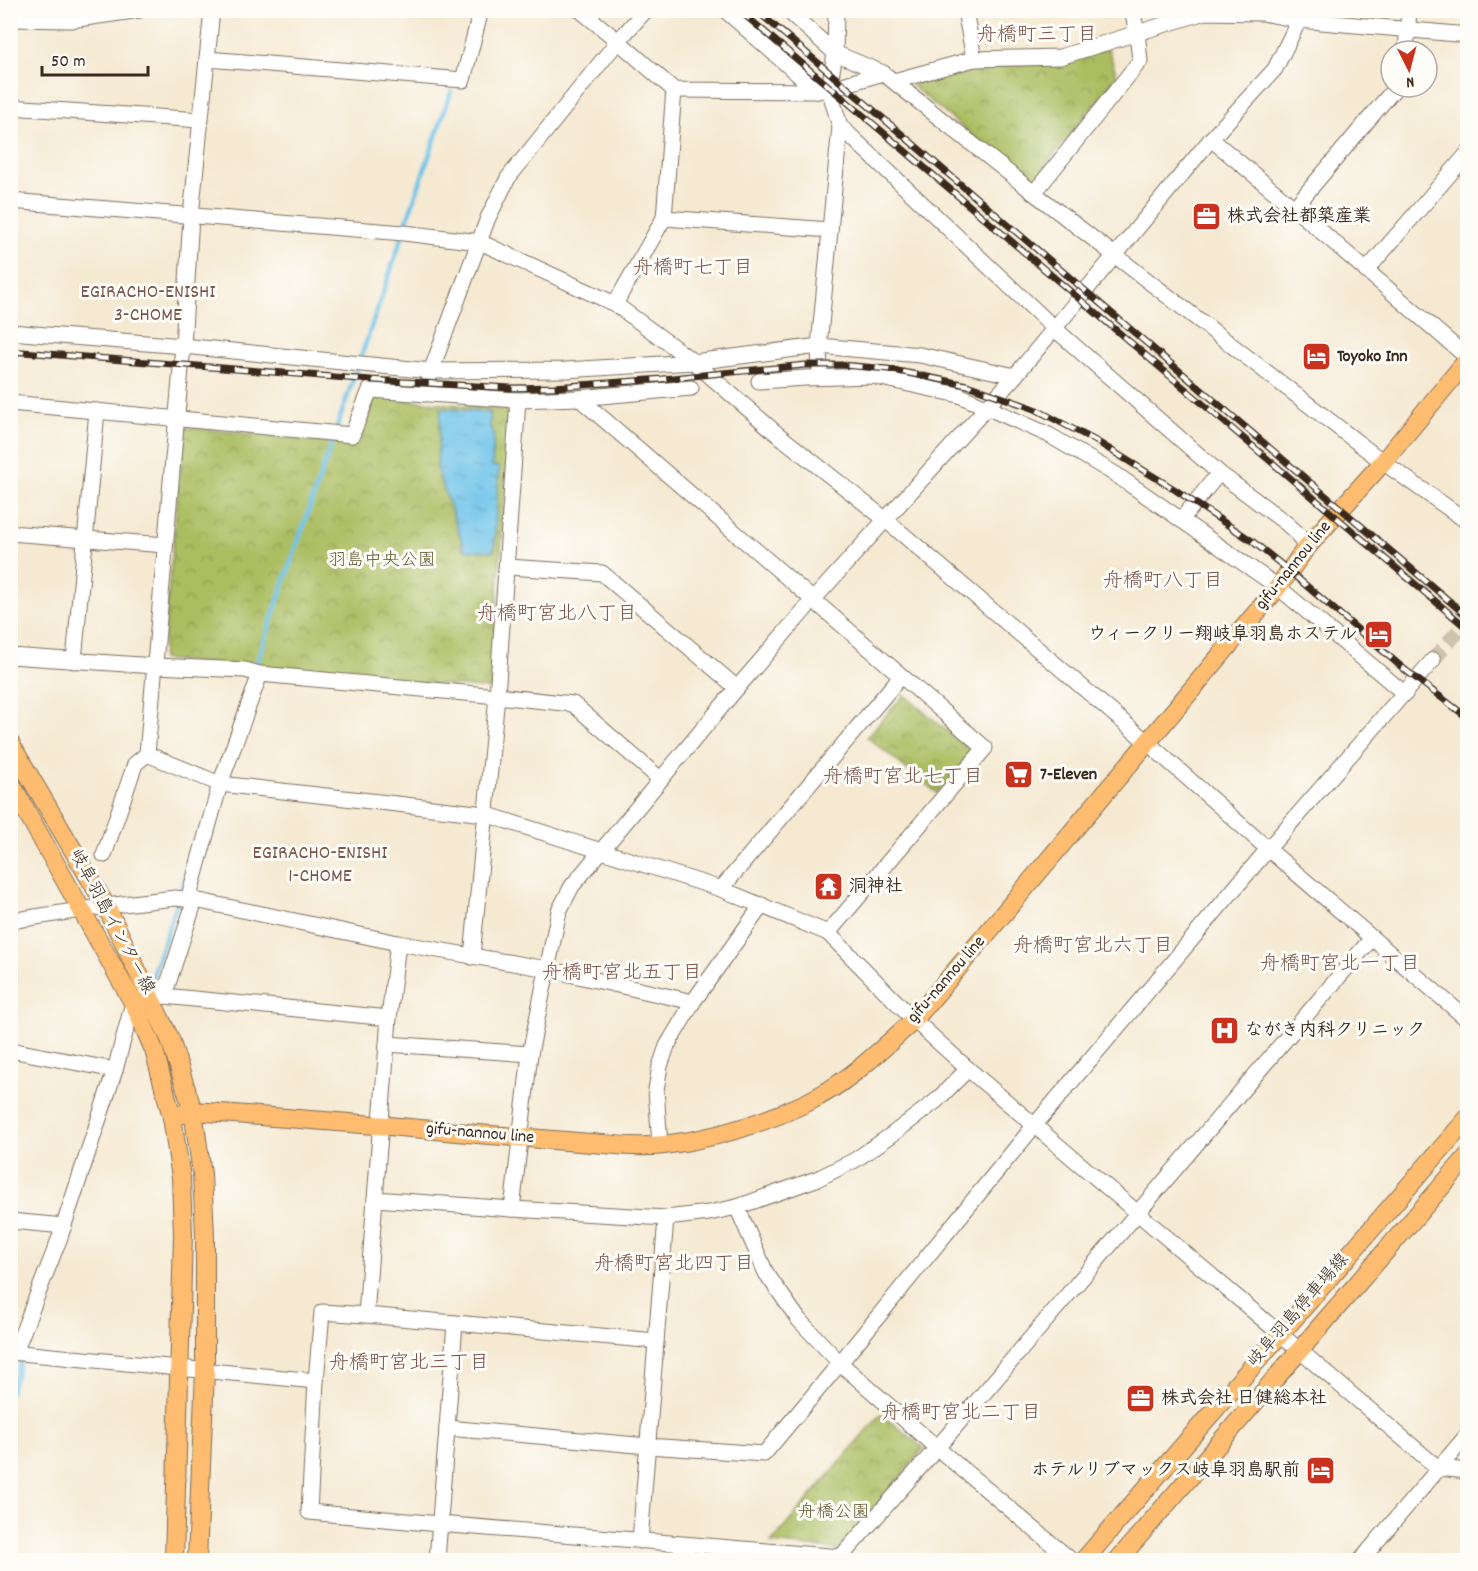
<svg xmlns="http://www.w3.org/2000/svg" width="1478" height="1571" font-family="Dekko,'Klee One',sans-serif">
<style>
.park{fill:url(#park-crowns);stroke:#72743f;stroke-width:1.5}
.water{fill:url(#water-ripples);stroke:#547684;stroke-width:1.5}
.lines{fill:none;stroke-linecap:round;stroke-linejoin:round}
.stream{stroke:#6cc3e9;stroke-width:4.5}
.minor-tunnel{stroke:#d0c3ae;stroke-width:15;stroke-dasharray:15 8;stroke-linecap:butt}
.minor-casing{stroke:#7c6d5d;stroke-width:17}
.major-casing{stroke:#7c6d5d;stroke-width:20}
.minor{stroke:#fff;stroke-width:15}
.major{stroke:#fdbc6f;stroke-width:18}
.rail-casing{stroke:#3b2a1e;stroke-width:7}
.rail{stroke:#fdfcf7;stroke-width:4.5;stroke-dasharray:14;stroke-linecap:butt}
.labels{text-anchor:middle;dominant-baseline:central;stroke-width:6;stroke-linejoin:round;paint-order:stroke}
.poi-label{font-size:18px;font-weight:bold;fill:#3b2a1e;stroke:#fdfcf7;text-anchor:start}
.park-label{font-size:18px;fill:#625d35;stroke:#fdfcf7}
.street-label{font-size:18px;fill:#3b2a1e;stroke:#fdfcf7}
.neighbourhood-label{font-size:20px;fill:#7b554c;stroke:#fdfcf7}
</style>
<defs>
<pattern id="park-crowns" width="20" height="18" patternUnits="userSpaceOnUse" patternTransform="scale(1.5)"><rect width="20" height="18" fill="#aabd60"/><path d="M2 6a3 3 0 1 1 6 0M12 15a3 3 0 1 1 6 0" fill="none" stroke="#8c9a4f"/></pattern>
<pattern id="water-ripples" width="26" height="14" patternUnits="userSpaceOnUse" patternTransform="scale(1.5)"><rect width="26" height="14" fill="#6cc3e9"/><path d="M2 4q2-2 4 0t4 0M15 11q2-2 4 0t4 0" fill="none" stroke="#5a9fbc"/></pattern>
</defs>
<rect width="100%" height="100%" fill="#fdfcf7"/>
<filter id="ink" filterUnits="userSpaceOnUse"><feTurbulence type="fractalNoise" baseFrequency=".0167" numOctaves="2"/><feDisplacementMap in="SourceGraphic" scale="12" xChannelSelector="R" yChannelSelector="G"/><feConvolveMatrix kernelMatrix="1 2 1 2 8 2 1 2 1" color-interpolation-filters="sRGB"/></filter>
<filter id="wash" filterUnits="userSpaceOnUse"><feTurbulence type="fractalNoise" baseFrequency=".008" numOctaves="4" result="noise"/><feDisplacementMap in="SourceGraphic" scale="24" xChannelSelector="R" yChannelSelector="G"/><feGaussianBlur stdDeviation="1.35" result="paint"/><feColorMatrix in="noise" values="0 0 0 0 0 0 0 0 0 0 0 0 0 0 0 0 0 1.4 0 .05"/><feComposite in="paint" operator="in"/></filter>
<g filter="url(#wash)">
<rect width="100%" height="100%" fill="#f5e9d2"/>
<g class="park">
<polygon points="1108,49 1117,76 1033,181 997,149 983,144 911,85 979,67 1062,61"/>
<polygon points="375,397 511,410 491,689 162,659 184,427 356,445"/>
<polygon points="904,695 972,752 937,793 867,737"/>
<polygon points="881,1414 924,1448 839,1550 771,1543"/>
</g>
<polygon class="water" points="441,408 490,413 490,428 494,433 492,466 499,467 494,551 465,550 437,469"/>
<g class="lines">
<g class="stream">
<polyline points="404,229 451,92"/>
<polyline points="360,360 402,237"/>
<polyline points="256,665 357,368"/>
<polyline points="149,985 192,859"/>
<polyline points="10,1392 33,1325"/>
</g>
</g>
</g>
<g filter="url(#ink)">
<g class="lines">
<polyline class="minor-tunnel" points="1433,660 1468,620"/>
<defs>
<g id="minor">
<polyline points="580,10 618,41 674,90 817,91 829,89 883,73"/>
<polyline points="725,10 817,91"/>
<polyline points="787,10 835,53 883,73 1034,193 1383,462 1468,522"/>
<polyline points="965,10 974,59"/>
<polyline points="10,19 71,20 140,10"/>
<polyline points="1406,51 1409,10"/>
<polyline points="207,59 463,80 481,10"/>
<polyline points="894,81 974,59 1060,57 1205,12 1262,13 1299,20 1468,35"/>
<polyline points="10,107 200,120"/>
<polyline points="840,126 1055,329 1219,473 1286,523 1297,533 1306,548"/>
<polyline points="1211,139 1294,208 1468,358"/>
<polyline points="1034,193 1140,61 1137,32 1132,10"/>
<polyline points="10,201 404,233 480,242 615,304 694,362 776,433 886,520 1148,743 1268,849 1468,1020"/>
<polyline points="1294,208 1396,87"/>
<polyline points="664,218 830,230"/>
<polyline points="1366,271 1468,153"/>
<polyline points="615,304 664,218 674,90"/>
<polyline points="10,332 183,346 431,371 566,370 694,362 819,346 920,355 1015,376"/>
<polyline points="820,377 819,346 840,126 829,89 835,53 836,10"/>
<polyline points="759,381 806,378 872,376 959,395 1049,435 1115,474 1278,587 1405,694"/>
<polyline points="424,394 431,371 488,218 508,178 618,41 646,10"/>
<polyline points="579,398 985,748 828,933"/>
<polyline points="10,403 352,435 370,390 518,400 579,398 691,388"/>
<polyline points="1181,520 1219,473"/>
<polyline points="10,533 165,545"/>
<polyline points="507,567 602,573 737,688"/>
<polyline points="10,656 155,666 245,670 260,674 497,696 573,704 660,779"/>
<polyline points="74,661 97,411"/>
<polyline points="147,754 220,784 485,814 721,889 828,933 914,1020 968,1069 1438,1468 1468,1471"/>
<polyline points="104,855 135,764 147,754 183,346 191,216 212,10"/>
<polyline points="721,889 901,676"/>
<polyline points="188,900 220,784 260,674"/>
<polyline points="10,921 106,906 175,898 195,900 398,943 547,969 693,1002"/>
<polyline points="472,957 497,696 518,400"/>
<polyline points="148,993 164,996 389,1018"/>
<polyline points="164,996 195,900"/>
<polyline points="387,1044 530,1054"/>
<polyline points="10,1050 115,1070"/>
<polyline points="660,1145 656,1090 660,1066 667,1046 693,1002 762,905"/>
<polyline points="375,1199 512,1209 666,1218 709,1213 737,1207 819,1178 855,1160 890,1136 936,1101 968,1069"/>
<polyline points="737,1207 766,1273 799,1320 840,1363 937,1448 1071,1560"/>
<polyline points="512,1209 530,1054 559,911 572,886 737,688 813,600 1015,376 1211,139 1275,69 1299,20 1300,10"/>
<polyline points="10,1221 64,1226"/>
<polyline points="366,1315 389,1018 398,943"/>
<polyline points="656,1341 366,1315 322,1312 316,1381 309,1512 439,1524 841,1557"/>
<polyline points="10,1352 316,1381"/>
<polyline points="15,1352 60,1237 115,1070 133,1003"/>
<polyline points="447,1428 648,1446 764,1454 840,1363 1034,1126 1268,849 1433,660"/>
<polyline points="640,1541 666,1218"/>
<polyline points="437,1560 455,1323"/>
<polyline points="838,1560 937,1448 1372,938"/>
<polyline points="1361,1560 1468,1434"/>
</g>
<g id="major">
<polyline points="10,743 106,906 170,1039 193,1111 202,1174 205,1235 205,1371 197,1560"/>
<polyline points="10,782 135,1006 154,1050 172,1117 181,1178 183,1235 174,1560"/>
<path d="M172,1117L193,1111C288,1118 383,1125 478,1134C516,1137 553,1140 591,1143C615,1145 640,1148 664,1145C713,1139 761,1124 806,1103C848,1083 881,1050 914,1020L1278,587L1306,548L1383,462L1468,359"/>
<polyline points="1084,1560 1468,1118"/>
<polyline points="1118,1560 1468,1156"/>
</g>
</defs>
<use href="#minor" class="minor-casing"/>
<use href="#major" class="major-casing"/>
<use href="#minor" class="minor"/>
<use href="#major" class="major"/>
<defs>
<g id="rail">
<polyline points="739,10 1468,629"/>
<polyline points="756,10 1468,617"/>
<polyline points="10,351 371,380 511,388 554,387 662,379 805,365 843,365 888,369 967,385 1035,409 1096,441 1174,489 1252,541 1282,565 1404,669 1468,718"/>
</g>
</defs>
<use href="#rail" class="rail-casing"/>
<use href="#rail" class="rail"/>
</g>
</g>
<defs>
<symbol id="office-square" viewBox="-11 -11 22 22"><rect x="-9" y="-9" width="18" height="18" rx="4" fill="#c8321e" stroke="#fdfcf7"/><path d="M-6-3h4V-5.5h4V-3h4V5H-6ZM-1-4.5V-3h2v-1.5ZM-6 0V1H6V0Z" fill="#fff"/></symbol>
<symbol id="hotel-square" viewBox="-11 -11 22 22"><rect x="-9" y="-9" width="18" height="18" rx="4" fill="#c8321e" stroke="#fdfcf7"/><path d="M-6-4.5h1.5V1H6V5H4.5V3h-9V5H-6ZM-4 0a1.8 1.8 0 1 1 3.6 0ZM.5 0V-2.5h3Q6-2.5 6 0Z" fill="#fff"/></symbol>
<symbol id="supermarket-square" viewBox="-11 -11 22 22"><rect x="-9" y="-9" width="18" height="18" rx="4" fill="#c8321e" stroke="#fdfcf7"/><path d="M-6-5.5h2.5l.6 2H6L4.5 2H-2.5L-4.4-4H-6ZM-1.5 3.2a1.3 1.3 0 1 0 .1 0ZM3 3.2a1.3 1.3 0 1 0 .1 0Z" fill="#fff"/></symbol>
<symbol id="temple-square" viewBox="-11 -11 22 22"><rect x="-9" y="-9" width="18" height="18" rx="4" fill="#c8321e" stroke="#fdfcf7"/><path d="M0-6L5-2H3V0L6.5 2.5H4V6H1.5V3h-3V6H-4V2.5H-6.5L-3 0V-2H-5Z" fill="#fff"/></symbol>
<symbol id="hospital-square" viewBox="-11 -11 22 22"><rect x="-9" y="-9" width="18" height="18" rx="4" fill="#c8321e" stroke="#fdfcf7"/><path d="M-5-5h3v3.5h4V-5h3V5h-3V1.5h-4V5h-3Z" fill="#fff"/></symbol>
</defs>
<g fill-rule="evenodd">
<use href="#office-square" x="1190" y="200" width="33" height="33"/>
<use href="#hotel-square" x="1300" y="340" width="33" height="33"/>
<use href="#hotel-square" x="1362" y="618" width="33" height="33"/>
<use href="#supermarket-square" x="1002" y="758" width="33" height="33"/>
<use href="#temple-square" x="812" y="870" width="33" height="33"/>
<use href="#hospital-square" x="1208" y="1014" width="33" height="33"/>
<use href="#office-square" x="1124" y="1382" width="33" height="33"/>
<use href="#hotel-square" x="1304" y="1454" width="33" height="33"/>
</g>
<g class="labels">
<g class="poi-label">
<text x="1227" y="217">株式会社都築産業</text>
<text x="1337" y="357">Toyoko Inn</text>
<text x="1357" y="635" text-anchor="end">ウィークリー翔岐阜羽島ホステル</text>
<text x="1040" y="775">7-Eleven</text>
<text x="849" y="887">洞神社</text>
<text x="1245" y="1031">ながき内科クリニック</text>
<text x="1161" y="1399">株式会社 日健総本社</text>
<text x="1300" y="1471" text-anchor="end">ホテルリブマックス岐阜羽島駅前</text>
</g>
<g class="park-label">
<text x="382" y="561">羽島中央公園</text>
<text x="834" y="1513">舟橋公園</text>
</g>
<g class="street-label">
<text transform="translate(1294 566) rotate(-51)">gifu-nannou line</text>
<text transform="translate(111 922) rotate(62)">岐阜羽島インター線</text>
<text transform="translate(947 980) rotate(-49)">gifu-nannou line</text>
<text transform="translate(480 1134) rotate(5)">gifu-nannou line</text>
<text transform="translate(1299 1311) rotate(-49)">岐阜羽島停車場線</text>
</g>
<g class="neighbourhood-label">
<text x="1037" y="36">舟橋町三丁目</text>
<text x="693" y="269">舟橋町七丁目</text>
<text x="148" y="293">EGIRACHO-ENISHI<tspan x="148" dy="23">3-CHOME</tspan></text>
<text x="1163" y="582">舟橋町八丁目</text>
<text x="557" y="615">舟橋町宮北八丁目</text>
<text x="903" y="778">舟橋町宮北七丁目</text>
<text x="320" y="854">EGIRACHO-ENISHI<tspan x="320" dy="23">1-CHOME</tspan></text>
<text x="1093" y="947">舟橋町宮北六丁目</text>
<text x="1340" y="965">舟橋町宮北一丁目</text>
<text x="622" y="974">舟橋町宮北五丁目</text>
<text x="674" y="1265">舟橋町宮北四丁目</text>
<text x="409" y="1364">舟橋町宮北三丁目</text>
<text x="961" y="1414">舟橋町宮北二丁目</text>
</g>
</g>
<rect width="1478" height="1571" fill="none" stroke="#fdfcf7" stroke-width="36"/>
<g transform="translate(1409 69) rotate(174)"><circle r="28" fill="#fdfcf7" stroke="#afa8a0" stroke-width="1.5"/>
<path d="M0-4.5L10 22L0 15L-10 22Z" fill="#c8321e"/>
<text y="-9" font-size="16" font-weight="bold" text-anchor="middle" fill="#3b2a1e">N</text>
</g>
<path d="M42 66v9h106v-9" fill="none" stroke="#3b2a1e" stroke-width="3"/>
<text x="51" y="66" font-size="18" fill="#3b2a1e" stroke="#fdfcf7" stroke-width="4.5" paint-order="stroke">50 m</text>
</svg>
